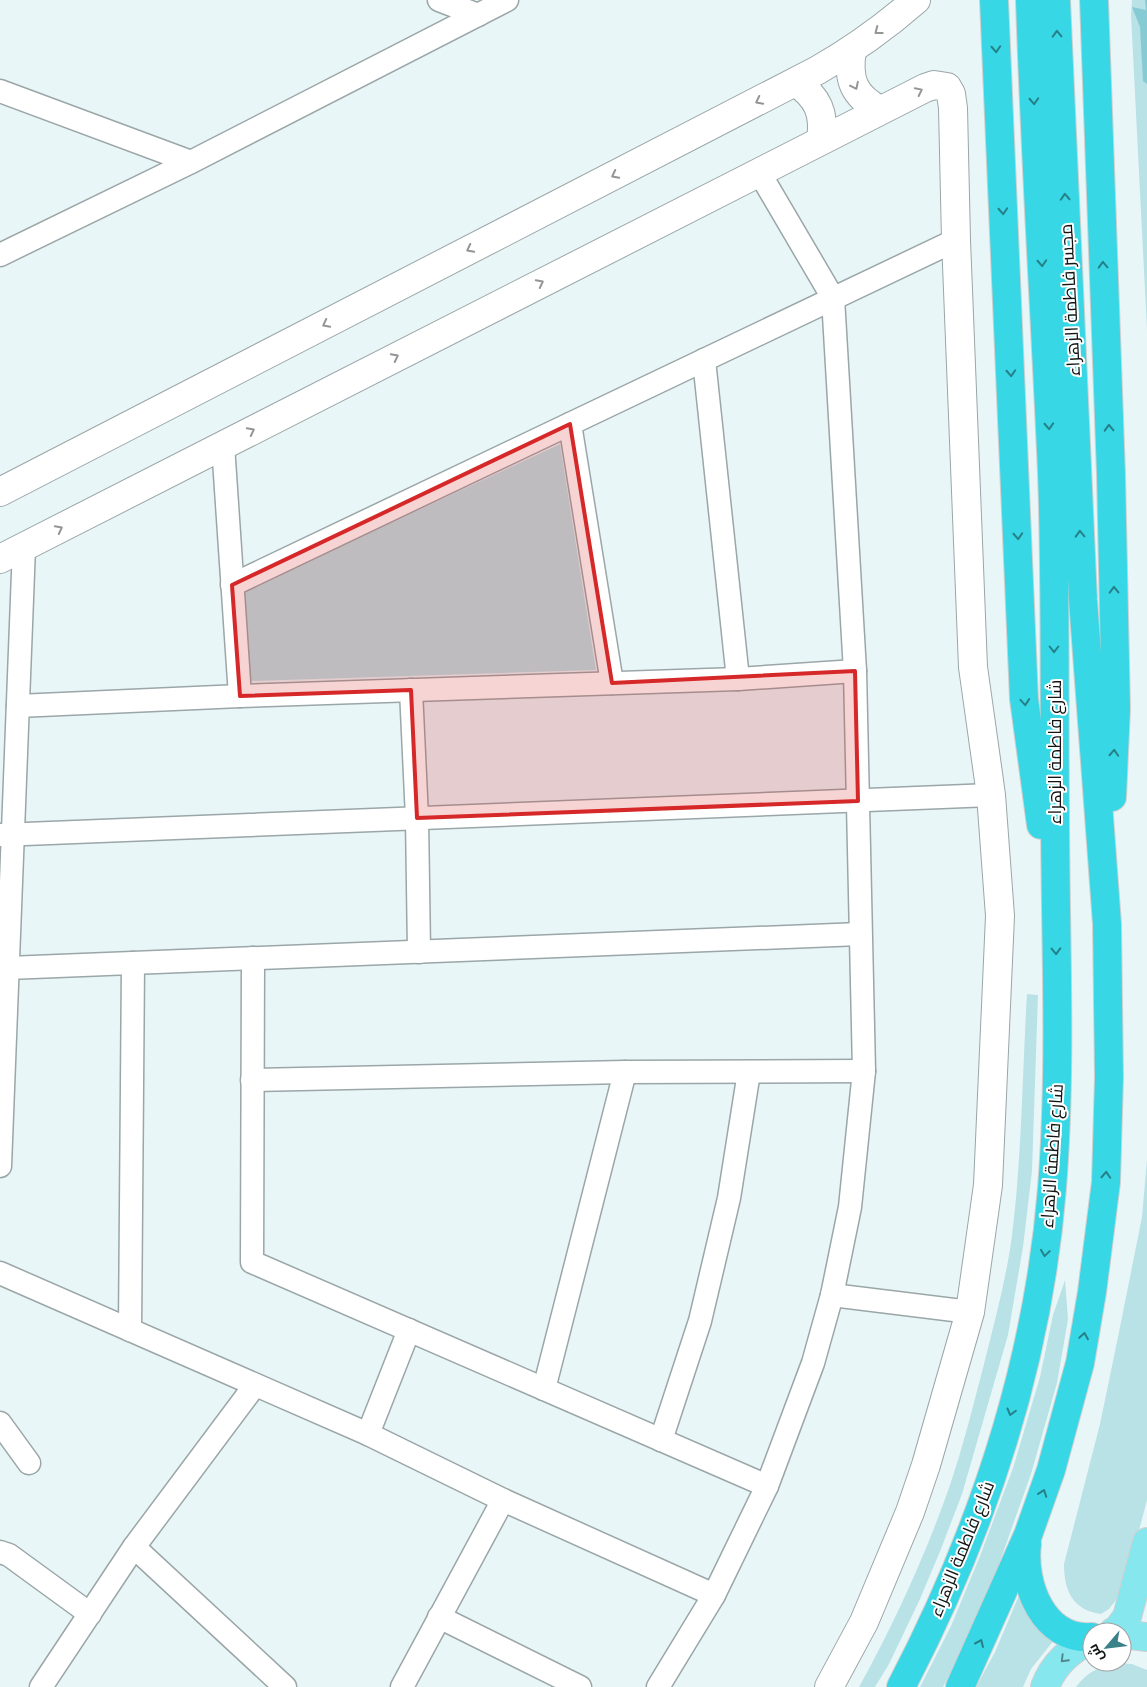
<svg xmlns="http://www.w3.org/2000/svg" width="1147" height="1687" font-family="'Zilla Slab',Cairo,serif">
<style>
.green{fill:#b9e2e7}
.forest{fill:#86cbd3}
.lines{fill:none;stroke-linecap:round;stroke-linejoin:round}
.street-casing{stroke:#9aa6a7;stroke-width:25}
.secondary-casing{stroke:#9aa6a7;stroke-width:30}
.primary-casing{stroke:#d0d0d0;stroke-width:30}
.highway-casing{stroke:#d0d0d0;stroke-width:30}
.street{stroke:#fff;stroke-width:22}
.secondary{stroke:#fff;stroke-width:28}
.primary{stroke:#87e7ef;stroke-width:28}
.highway{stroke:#37d7e5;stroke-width:28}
.oneway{stroke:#949696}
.oneway2{stroke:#268088}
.oneway3{stroke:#52898d}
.marked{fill:#d62828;fill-opacity:0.2;stroke:#d62828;stroke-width:4;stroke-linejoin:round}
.labels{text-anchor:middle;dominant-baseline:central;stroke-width:4;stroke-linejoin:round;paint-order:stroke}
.street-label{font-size:18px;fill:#121616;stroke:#fff}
</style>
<rect width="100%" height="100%" fill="#e9f6f8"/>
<g class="green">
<polygon points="1132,0 1147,0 1147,330 1131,15"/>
<polygon points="560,444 596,670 251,681 241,593"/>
<path d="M1027,994L1038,995L1032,1171L1023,1247L1008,1335L962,1494L941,1549L920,1599L889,1664L875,1687H859C894,1624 925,1556 949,1488C963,1447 973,1406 984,1364C994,1324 1005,1283 1011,1243C1022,1160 1022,1077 1027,994Z"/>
<path d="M1147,1159V1500L1132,1557L1119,1596L1109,1609L1101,1614C1072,1610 1064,1590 1064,1564L1100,1424L1118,1337L1142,1217Z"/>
<polygon points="1065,1280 1068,1319 1057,1383 1031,1474 999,1564 970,1634 943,1687 920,1687 951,1626 980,1556 1013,1468 1040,1377 1053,1315"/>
<path d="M1020,1593C1028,1611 1034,1631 1054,1640L1031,1669L1023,1687H976L995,1652Z"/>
<path d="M1118,1663L1132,1664L1147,1670V1687H1076C1087,1672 1100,1666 1118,1663Z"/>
</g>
<polygon class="forest" points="1145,0 1147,0 1147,84 1143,81 1140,27 1132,7 1146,10"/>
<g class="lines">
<defs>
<g id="street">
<polyline points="439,0 478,15"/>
<polyline points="0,91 191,162"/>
<polyline points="0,255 191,162 507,0"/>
<polyline points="704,360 738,679"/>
<polyline points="570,424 612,683"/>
<polyline points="223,445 240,696"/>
<polyline points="232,585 956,240"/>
<polyline points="411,690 417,818 419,952"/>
<polyline points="18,706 240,696 738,679 855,671"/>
<polyline points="0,835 991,795"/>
<polyline points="253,958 252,1262 767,1486"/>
<polyline points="8,968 860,934"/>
<polyline points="252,1080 625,1072 864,1071"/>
<polyline points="0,1166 24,547"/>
<polyline points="0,1273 368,1434 503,1500 714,1595"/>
<polyline points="832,1295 970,1312"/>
<polyline points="130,1330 133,963"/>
<polyline points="544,1389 625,1072"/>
<polyline points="0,1423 29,1463"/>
<polyline points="368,1434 409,1330"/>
<polyline points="661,1440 700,1321 729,1198 749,1072"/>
<polyline points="134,1547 285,1687"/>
<polyline points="0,1552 9,1555 90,1614"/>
<polyline points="439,1617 580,1687"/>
<polyline points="41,1687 134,1547 255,1385"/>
<polyline points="402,1687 503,1500"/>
<polyline points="658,1687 714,1595 767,1486 813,1363 832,1295 850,1207 864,1071 855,671 833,298 759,172"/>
</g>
<g id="secondary">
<path d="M852,50C847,80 854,96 880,110"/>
<path d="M796,82C818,98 825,113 821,140"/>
<path d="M0,492L818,70C853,50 885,27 916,0"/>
<polyline points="0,559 925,88 934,85 947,87 951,94 953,108 956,240 973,667 991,795 1000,916 988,1185 970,1312 926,1465 910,1512 864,1622 829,1687"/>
</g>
<g id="primary">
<polyline points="1113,1632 1118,1629 1127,1617 1147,1542"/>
<polyline points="1122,1634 1147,1637"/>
<path d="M1045,1687C1053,1665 1071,1648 1092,1640"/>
</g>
<g id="highway">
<polyline points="994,0 1024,699 1041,825"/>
<polyline points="1094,0 1111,474 1116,709 1112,797"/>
<path d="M1027,1544C1022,1584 1043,1641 1092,1637"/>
<path d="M901,1687C982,1532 1038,1363 1052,1188C1062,1062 1055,935 1055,809C1054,697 1056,585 1052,473C1045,315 1035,158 1030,0"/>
<polyline points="960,1687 1028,1535 1051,1470 1080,1363 1092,1292 1106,1182 1109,1077 1107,924 1083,600 1056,0"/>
</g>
</defs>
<use href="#street" class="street-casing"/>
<use href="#secondary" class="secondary-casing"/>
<use href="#primary" class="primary-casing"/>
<use href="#highway" class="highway-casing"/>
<use href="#street" class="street"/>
<use href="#secondary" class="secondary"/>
<use href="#primary" class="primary"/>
<use href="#highway" class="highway"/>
</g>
<defs><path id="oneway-chevron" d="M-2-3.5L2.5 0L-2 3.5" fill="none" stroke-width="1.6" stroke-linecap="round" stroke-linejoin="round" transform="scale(1.25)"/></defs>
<g class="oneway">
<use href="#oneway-chevron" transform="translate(878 31) rotate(142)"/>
<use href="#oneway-chevron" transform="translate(855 86) rotate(64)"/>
<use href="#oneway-chevron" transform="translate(919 91) rotate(-26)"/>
<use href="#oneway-chevron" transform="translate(759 101) rotate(153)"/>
<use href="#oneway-chevron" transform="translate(615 175) rotate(153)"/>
<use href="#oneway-chevron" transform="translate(470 249) rotate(153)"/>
<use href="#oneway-chevron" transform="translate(540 283) rotate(-27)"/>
<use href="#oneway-chevron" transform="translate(326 324) rotate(153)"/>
<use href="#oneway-chevron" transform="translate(395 357) rotate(-27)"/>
<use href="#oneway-chevron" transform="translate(251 431) rotate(-27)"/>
<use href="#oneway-chevron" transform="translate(59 529) rotate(-27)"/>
</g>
<g class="oneway2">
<use href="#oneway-chevron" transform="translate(1057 34) rotate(-92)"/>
<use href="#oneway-chevron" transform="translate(996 49) rotate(87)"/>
<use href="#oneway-chevron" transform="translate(1034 101) rotate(87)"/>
<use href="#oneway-chevron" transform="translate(1065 197) rotate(-93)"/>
<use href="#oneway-chevron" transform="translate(1003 211) rotate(87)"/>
<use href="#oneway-chevron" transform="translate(1042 263) rotate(87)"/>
<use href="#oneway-chevron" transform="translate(1103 265) rotate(-92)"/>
<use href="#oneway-chevron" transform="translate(1011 373) rotate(87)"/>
<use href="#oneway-chevron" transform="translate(1049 426) rotate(87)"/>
<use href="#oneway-chevron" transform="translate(1109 428) rotate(-92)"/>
<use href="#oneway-chevron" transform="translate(1080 534) rotate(-92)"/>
<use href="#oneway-chevron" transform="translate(1018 536) rotate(87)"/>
<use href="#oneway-chevron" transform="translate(1114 590) rotate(-91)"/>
<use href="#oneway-chevron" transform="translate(1054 649) rotate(90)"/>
<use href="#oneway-chevron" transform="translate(1025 702) rotate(85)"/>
<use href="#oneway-chevron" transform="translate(1114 753) rotate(-87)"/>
<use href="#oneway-chevron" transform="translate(1056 951) rotate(88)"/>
<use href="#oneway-chevron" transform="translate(1106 1175) rotate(-87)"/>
<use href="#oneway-chevron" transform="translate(1045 1253) rotate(98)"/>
<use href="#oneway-chevron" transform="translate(1084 1336) rotate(-81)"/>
<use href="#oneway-chevron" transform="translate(1011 1412) rotate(105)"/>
<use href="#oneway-chevron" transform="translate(1043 1493) rotate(-70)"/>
<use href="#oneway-chevron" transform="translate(980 1643) rotate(-66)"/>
</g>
<use class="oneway3" href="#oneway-chevron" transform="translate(1064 1659) rotate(135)"/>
<path class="marked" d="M570,424L612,683L855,671L858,801L417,818L411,690L240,696L232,585Z"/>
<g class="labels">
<g class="street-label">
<text transform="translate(1070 300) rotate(-93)">مجسر فاطمة الزهراء</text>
<text transform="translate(1055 752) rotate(-90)">شارع فاطمة الزهراء</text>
<text transform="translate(1052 1156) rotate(-86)">شارع فاطمة الزهراء</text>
<text transform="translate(962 1549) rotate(-68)">شارع فاطمة الزهراء</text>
</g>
</g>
<g transform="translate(1107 1647) rotate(242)"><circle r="24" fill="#ffffff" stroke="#a0a2a2"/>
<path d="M0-4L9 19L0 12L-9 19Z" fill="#3a8189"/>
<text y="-8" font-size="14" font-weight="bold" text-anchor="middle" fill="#121616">ش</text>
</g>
</svg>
